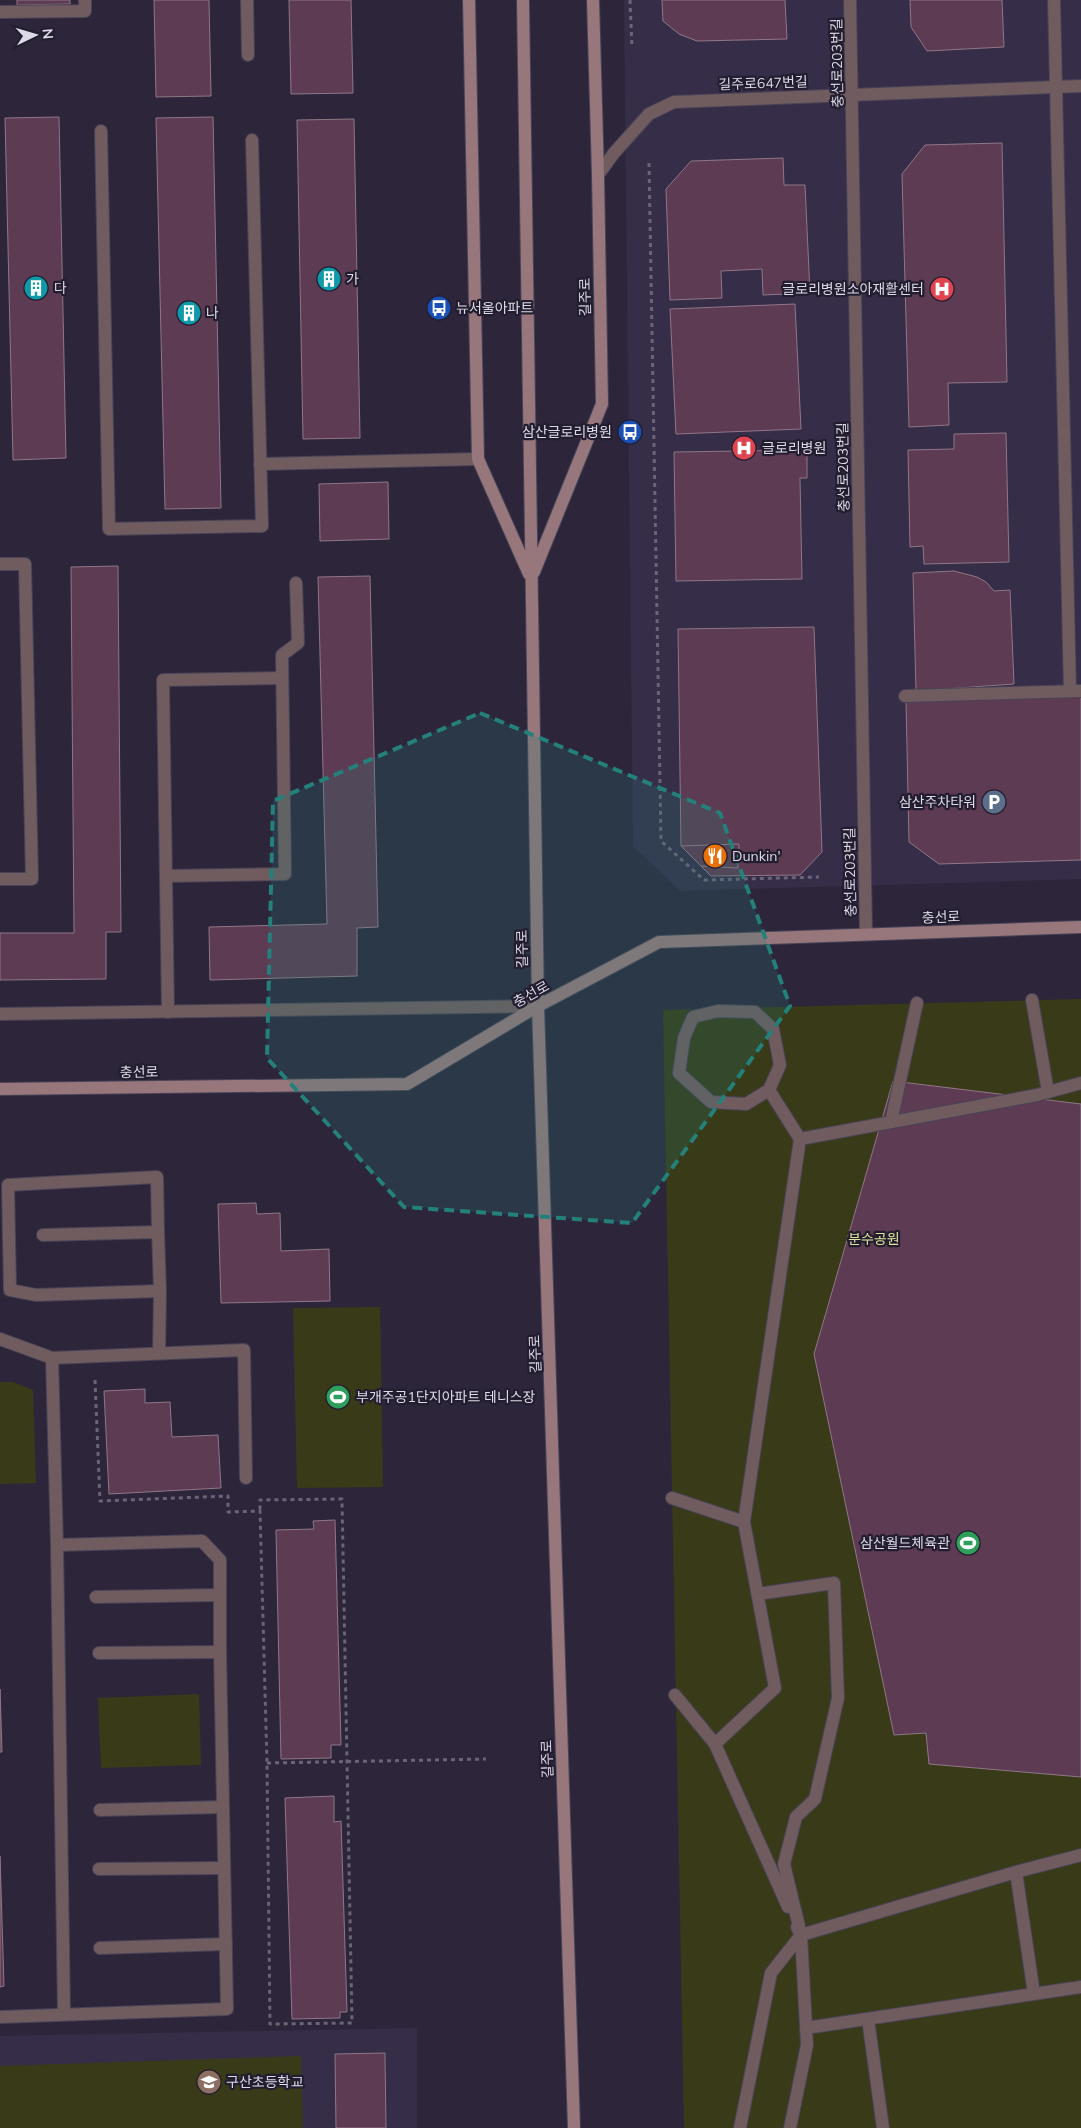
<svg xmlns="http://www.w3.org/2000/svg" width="1081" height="2128" font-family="Mulish,'Noto Sans KR',sans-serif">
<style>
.built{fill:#362d48}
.green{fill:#393a18}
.building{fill:#5d3b53;stroke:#907787}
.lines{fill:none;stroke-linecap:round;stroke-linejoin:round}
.lane-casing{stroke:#494357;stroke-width:14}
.street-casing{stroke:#494357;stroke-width:14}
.secondary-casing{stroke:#494357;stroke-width:14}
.path{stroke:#6a6477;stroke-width:3;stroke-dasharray:4 4;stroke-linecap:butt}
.lane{stroke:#705b5f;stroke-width:12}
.street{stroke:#705b5f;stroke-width:12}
.secondary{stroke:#97767c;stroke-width:12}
.marked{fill:#24807a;fill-opacity:0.2;stroke:#24807a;stroke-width:4;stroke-dasharray:10 6;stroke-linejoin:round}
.labels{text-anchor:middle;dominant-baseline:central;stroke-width:4.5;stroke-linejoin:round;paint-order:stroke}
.street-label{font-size:14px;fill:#ddd9e7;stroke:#231d30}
.poi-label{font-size:14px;fill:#ddd9e7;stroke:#231d30;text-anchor:start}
.park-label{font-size:14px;fill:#dde19b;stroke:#231d30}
</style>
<rect width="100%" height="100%" fill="#2d263b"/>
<g class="built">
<polygon points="624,0 1081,0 1081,879 680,891 633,846"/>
<polygon points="417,2028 417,2128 0,2128 0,2036"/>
</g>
<g class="green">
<polygon points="1081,999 1081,2128 684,2128 663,1010"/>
<polygon points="380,1307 383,1487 297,1488 293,1308"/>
<polygon points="0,1382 13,1382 33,1390 36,1483 0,1484"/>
<polygon points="199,1694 201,1765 101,1768 98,1698"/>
<polygon points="301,2056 303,2128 0,2128 0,2066"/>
</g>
<g class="building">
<polygon points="17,0 70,0 70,4 17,5"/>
<polygon points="154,0 209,0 211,96 156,97"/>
<polygon points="289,0 351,0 353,93 291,94"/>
<polygon points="662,0 785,0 787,39 697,41 679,34 663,21"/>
<polygon points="910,0 1002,0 1004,47 927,51 911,27"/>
<polygon points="59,117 66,458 13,460 5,118"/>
<polygon points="213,117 221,508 165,509 156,118"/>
<polygon points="354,119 360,438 303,439 297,120"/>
<polygon points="1002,143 1007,382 948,383 949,425 909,427 902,174 925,145"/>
<polygon points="783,158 784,185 805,185 810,293 763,295 762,269 721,271 722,298 670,300 666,189 691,161"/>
<polygon points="795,304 801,429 676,434 670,309"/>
<polygon points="1006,433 1009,562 924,564 923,546 910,547 908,450 954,449 954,434"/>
<polygon points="807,450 807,478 800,478 802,579 676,581 674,452"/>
<polygon points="388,482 389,539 320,541 319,484"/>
<polygon points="118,566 121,932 106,932 106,979 0,980 0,933 74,933 71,567"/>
<polygon points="954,571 977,577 986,582 994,591 1010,590 1014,684 916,691 913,573"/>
<polygon points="370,576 378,927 357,928 357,976 210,980 209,927 327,924 318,577"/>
<polygon points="814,627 822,852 800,875 711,876 681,846 678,629"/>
<polygon points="1081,697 1081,860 939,864 909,842 906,700"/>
<polygon points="739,844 738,868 701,866 681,846"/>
<polygon points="893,1081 1081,1104 1081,1777 929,1764 926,1733 894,1735 814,1354"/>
<polygon points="256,1203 257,1214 280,1213 281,1251 329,1249 330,1301 221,1303 218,1204"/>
<polygon points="145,1389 145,1403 170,1402 172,1437 218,1435 221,1488 109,1494 104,1391"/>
<polygon points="335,1520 341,1745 331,1745 331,1758 281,1759 276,1530 314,1529 313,1521"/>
<polygon points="0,1689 2,1752 0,1752"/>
<polygon points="334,1796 334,1822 341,1821 347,2012 340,2012 340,2018 292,2019 285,1798"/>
<polygon points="0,1856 4,1986 0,1987"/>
<polygon points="385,2053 386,2128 336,2128 335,2054"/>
</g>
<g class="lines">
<defs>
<g id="lane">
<polyline points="247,0 248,55"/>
<polyline points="850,0 866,934"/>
<polyline points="0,12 85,11 85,0"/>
<polyline points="101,131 109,529 262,526 252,140"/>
<polyline points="598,175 614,153 649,114 674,102 1081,86"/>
<polyline points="260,464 478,459"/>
<polyline points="0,564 25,564 32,879 0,879"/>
<polyline points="166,876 285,874 282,655 298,643 296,583"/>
<polyline points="168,1012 163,680 282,678"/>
<polyline points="0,1014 538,1006"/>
<polyline points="43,1235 158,1232 157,1177 8,1185 10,1290 36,1295 160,1291 158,1232"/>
<polyline points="0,1339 52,1358 244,1350 246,1478"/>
<polyline points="159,1352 160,1291"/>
<polyline points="52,1358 57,1545"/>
<polyline points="96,1597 220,1595"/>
<polyline points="99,1653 220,1652"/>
<polyline points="100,1810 223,1807"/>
<polyline points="99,1869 224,1868"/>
<polyline points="100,1948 226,1944"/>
<polyline points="0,2017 227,2009 220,1652 220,1560 202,1541 57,1545 64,2014"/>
</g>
<g id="street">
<polyline points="1054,0 1070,691"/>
<polyline points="905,696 1081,691"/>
<polyline points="1032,1000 1048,1092"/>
<polygon points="718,1011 755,1012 773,1029 780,1065 769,1090 746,1104 711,1102 679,1073 684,1038 693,1017"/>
<polyline points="769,1090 800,1139"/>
<polyline points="891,1122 917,1003"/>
<polyline points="672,1498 744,1522"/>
<polyline points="758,1594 834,1583 838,1698 815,1799 796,1817 784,1864 801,1935 807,2045 790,2128"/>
<polyline points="675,1695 715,1744 775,1688 744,1522 800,1139 1037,1095 1081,1083"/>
<polyline points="715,1744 788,1907"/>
<polyline points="1016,1872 1034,1994"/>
<polyline points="797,1927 801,1935 1016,1872 1081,1855"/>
<polyline points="868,2019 883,2128"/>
<polyline points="806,2028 1081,1987"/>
<polyline points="740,2128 771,1973 801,1935"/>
</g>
<g id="secondary">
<polyline points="469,0 478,459 529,574"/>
<polyline points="523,0 538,1006 574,2128"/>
<polyline points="534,572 602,404 598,175 593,0"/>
<polyline points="0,1089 407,1084 538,1006 659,942 1081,927"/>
</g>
</defs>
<use href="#lane" class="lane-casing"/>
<use href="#street" class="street-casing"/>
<use href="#secondary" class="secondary-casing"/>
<g class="path">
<polyline points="630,0 632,48"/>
<polyline points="649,163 661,841 704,880 819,877"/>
<polyline points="95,1380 100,1501 228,1496 228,1512 260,1511 267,1763 270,2024 352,2023 342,1499 260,1500 260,1511"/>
<polyline points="267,1763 486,1759"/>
</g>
<use href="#lane" class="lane"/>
<use href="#street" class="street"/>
<use href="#secondary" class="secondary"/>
</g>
<path class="marked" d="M480,713L720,813L790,1006L632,1223L404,1207L267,1058L273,801Z"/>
<defs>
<symbol id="building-disc" viewBox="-11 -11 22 22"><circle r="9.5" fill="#0f9aa8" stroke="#231d30"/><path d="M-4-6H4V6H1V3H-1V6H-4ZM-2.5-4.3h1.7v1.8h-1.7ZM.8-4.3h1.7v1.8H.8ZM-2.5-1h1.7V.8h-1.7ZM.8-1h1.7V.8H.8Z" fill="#fff"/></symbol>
<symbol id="hospital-disc" viewBox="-11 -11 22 22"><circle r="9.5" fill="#e0444e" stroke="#231d30"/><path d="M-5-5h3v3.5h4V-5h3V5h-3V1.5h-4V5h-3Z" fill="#fff"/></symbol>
<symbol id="bus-disc" viewBox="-11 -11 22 22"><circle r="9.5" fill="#1a4fb4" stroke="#231d30"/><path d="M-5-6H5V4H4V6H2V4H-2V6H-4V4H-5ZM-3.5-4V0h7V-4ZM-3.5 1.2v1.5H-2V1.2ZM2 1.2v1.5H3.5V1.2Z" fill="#fff"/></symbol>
<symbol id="parking-disc" viewBox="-11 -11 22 22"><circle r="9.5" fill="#5c6f8a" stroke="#231d30"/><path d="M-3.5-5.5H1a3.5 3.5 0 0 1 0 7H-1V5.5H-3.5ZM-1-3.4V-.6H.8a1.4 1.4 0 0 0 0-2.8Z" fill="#fff"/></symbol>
<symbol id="restaurant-disc" viewBox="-11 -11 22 22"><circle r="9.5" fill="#e8710a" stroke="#231d30"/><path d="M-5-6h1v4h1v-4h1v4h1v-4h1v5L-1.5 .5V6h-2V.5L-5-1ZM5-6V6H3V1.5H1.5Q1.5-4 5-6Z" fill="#fff"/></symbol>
<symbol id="stadium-disc" viewBox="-11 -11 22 22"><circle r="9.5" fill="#2e9e5b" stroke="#231d30"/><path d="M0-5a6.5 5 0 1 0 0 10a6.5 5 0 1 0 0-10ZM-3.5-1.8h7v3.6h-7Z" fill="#fff"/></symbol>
<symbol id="school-disc" viewBox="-11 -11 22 22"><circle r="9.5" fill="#8d6e63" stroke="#231d30"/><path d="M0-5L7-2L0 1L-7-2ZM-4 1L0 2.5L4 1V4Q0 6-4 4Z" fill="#fff"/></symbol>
</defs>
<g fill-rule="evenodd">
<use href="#building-disc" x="315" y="265" width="28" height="28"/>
<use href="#building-disc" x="22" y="274" width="28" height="28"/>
<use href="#hospital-disc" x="928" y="275" width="28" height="28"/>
<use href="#bus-disc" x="425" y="294" width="28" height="28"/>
<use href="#building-disc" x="175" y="299" width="28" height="28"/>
<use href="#bus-disc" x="616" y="418" width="28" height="28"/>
<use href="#hospital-disc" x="730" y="434" width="28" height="28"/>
<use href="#parking-disc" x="980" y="788" width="28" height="28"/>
<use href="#restaurant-disc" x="701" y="842" width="28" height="28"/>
<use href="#stadium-disc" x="324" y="1383" width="28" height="28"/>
<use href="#stadium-disc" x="954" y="1529" width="28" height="28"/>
<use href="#school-disc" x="195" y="2068" width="28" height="28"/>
</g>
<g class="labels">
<g class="street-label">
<text transform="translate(837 63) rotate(-91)">충선로203번길</text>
<text transform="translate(763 83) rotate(-2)">길주로647번길</text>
<text transform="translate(585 297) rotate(-91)">길주로</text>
<text transform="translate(843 467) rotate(-91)">충선로203번길</text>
<text transform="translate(850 872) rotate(-91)">충선로203번길</text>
<text transform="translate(941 917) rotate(-2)">충선로</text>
<text transform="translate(522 949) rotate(-91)">길주로</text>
<text transform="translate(531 994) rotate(-29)">충선로</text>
<text transform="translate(139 1072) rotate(-1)">충선로</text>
<text transform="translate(535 1354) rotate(-92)">길주로</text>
<text transform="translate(547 1759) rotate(-92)">길주로</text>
</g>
<g class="poi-label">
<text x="346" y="279">가</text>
<text x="54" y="288">다</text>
<text x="924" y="289" text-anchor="end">글로리병원소아재활센터</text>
<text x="456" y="308">뉴서울아파트</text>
<text x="206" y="313">나</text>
<text x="612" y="432" text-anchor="end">삼산글로리병원</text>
<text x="762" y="448">글로리병원</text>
<text x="976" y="802" text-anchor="end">삼산주차타워</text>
<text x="732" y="856">Dunkin'</text>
<text x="356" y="1397">부개주공1단지아파트 테니스장</text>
<text x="950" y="1543" text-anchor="end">삼산월드체육관</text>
<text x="226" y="2082">구산초등학교</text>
</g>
<g class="park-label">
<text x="874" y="1239">분수공원</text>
</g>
</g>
<g transform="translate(35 35) rotate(85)" stroke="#231d30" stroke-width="4" paint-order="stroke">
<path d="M0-4L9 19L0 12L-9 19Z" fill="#ddd9e7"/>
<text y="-8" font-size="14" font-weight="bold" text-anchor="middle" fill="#ddd9e7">N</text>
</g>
</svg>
